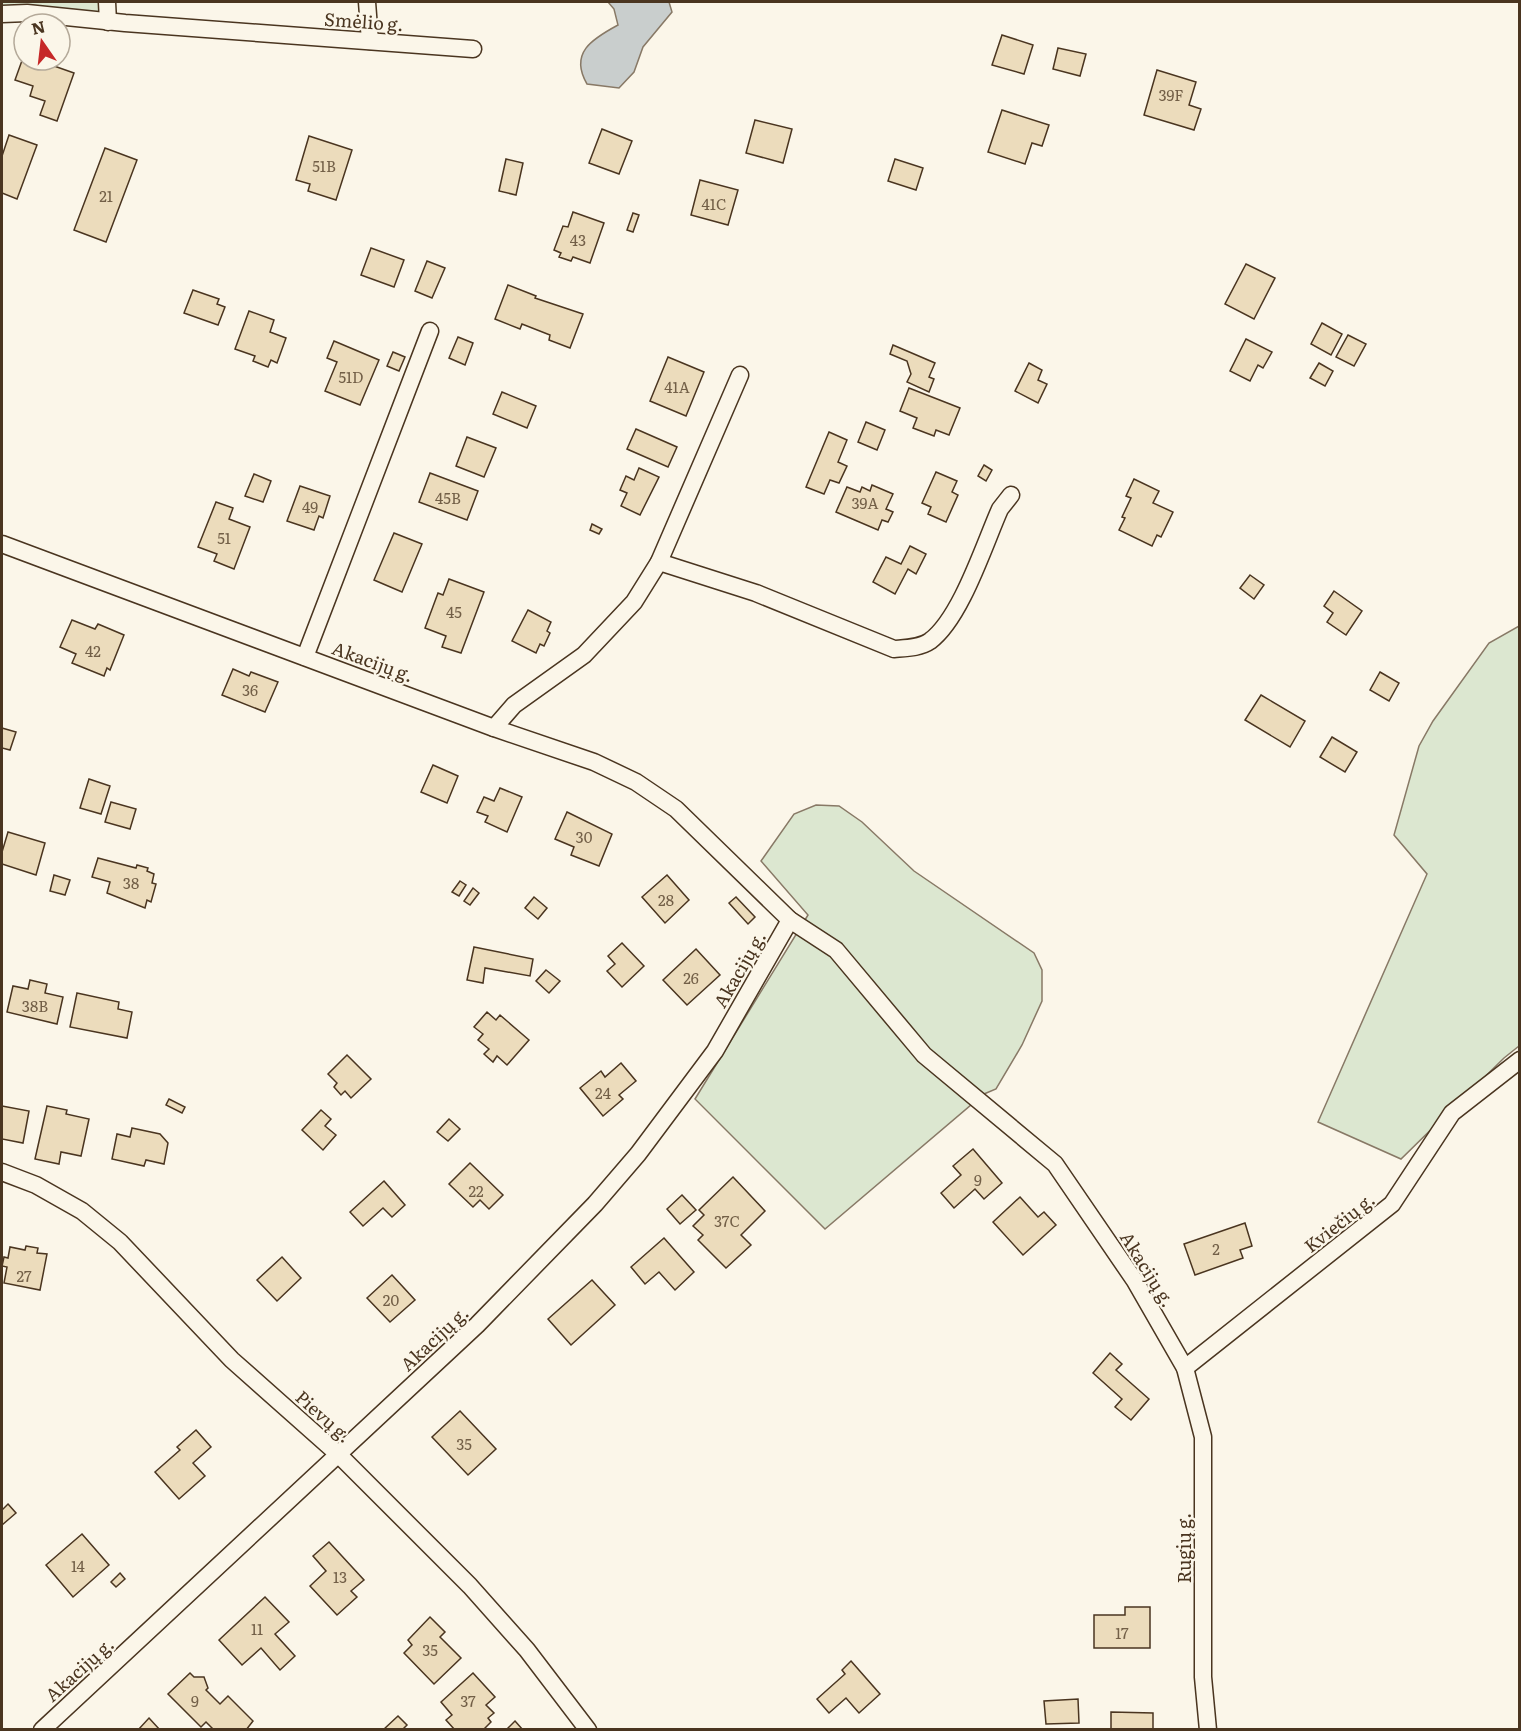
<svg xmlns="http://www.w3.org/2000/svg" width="1521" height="1731" font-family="Literata,serif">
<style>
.green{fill:#dce7d0;stroke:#887966;stroke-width:1.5}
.water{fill:#c9cecd;stroke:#887966;stroke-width:1.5}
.building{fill:#ecdcbc;stroke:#4a3520;stroke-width:1.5}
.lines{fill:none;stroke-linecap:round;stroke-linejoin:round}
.street-casing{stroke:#4a3520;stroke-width:19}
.street{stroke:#fbf6e9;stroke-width:16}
.labels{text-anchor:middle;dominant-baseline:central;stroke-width:4.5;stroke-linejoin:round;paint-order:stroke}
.number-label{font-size:15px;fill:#725f47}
.street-label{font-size:18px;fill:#4a3520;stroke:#fbf6e9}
</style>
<rect width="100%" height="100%" fill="#fbf6e9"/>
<g class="green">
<polygon points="2,2 101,2 102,14 2,6"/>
<polygon points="1519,626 1519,1046 1504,1058 1401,1159 1318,1122 1427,874 1394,835 1419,746 1433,721 1489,643"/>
<polygon points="816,805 839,806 862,822 914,871 1034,953 1042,970 1042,1001 1022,1045 996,1089 984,1094 825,1229 695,1099 808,915 761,861 794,814"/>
</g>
<path class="water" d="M608,2H669L672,12L643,47L634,72L619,88L587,84C569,53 592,39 618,25L614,9Z"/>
<g class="building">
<polygon points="1002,35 1033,45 1024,74 992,65"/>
<polygon points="1058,48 1086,54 1080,76 1053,69"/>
<polygon points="24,55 24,60 37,60 74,73 57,121 40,115 45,101 30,96 33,86 15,80"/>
<polygon points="1157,70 1196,82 1189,105 1201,109 1194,130 1144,115"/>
<polygon points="1002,110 1049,125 1042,146 1032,143 1025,164 988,152"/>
<polygon points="755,120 792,129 783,163 746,153"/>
<polygon points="602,129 632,141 619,174 589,163"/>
<polygon points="9,135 37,145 17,199 2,193 2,156"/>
<polygon points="309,136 352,150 336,200 308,191 310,184 296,180"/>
<polygon points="105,148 137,160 106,242 74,230"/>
<polygon points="506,159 523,163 516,195 499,191"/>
<polygon points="895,159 923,168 916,190 888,181"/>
<polygon points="700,180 738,190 728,225 691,215"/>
<polygon points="573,212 604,223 590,263 573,257 571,261 559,257 561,253 554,250 563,226 568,227"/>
<polygon points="633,213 639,215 633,232 627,230"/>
<polygon points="371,248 404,260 394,287 361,275"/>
<polygon points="427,261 445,268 432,298 415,291"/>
<polygon points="1246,264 1275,278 1254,319 1225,304"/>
<polygon points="508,285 536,296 535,298 583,314 570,348 549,340 550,335 522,324 520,329 495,319"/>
<polygon points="193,290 219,299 217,304 225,307 218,325 184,313"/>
<polygon points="249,311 274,320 270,332 286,338 277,363 271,360 268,367 253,361 255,356 235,349"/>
<polygon points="1322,323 1342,334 1331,355 1311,344"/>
<polygon points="1348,335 1366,344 1354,366 1336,357"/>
<polygon points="458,337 473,343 465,365 449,358"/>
<polygon points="1246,339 1272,352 1263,368 1258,365 1250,381 1230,371"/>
<polygon points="334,341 379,360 360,405 325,391 337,362 327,358"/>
<polygon points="893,345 935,363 929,377 934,379 929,392 907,382 911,374 907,361 890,354"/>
<polygon points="393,352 405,357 399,371 387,366"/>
<polygon points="668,357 704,372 686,416 650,401"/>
<polygon points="1029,363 1042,370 1038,380 1047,384 1038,403 1015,391"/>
<polygon points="1319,363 1333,371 1325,386 1310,378"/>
<polygon points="909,388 960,408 949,435 936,430 934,436 913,428 917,418 900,411"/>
<polygon points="502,392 536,406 527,428 493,414"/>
<polygon points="866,422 885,430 877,450 858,442"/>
<polygon points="636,429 677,447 668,467 627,449"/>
<polygon points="829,432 847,440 838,462 847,466 839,483 830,480 824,494 806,487"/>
<polygon points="467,437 496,448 484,477 456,466"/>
<polygon points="984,465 992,470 986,481 978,476"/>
<polygon points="639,468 659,477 640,515 621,506 627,493 620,490 626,476 634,480"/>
<polygon points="936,472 957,481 952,492 958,495 946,522 928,514 931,507 922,503"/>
<polygon points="430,473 478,491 467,520 419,502"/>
<polygon points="254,474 271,481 263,502 245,496"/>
<polygon points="1134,479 1159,491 1153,503 1173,512 1161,537 1157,535 1152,546 1119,530 1125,518 1122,517 1131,498 1126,496"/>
<polygon points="872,485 893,494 886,509 893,512 888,522 882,520 878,530 836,512 847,487 860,492 862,487 870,491"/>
<polygon points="300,486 330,496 323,518 319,516 314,530 287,521"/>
<polygon points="216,502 233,508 229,519 250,527 234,569 214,561 217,554 198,547"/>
<polygon points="592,524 602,529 599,534 590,530"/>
<polygon points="394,533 422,544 402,592 374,580"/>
<polygon points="910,546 926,554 916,574 908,569 895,594 873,582 886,557 901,564"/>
<polygon points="1250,575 1264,585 1254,599 1240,588"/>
<polygon points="449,579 484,592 461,653 442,647 446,636 425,628 438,593 443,595"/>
<polygon points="1334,591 1362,611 1346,635 1327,622 1333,613 1324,606"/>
<polygon points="528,610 551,622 547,631 550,633 544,646 540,644 536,653 512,641"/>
<polygon points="72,620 95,629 98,624 124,635 110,670 107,668 104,676 72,663 76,654 60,647"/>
<polygon points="233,669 249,676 251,672 278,682 265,712 222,695"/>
<polygon points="1380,672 1399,683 1389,701 1370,690"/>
<polygon points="1261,695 1305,721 1290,747 1245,720"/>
<polygon points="2,728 16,732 10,750 2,748"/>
<polygon points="1332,737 1357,752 1345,772 1320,757"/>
<polygon points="433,765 458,776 447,803 421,792"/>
<polygon points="89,779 110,786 101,814 80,808"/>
<polygon points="500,788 522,797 507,832 485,822 488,816 477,812 484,797 494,801"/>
<polygon points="111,802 136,809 130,829 105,822"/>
<polygon points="567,812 612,834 599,866 571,855 574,847 555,839"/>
<polygon points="8,832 45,843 36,875 2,864 2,852"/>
<polygon points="98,858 136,868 137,865 148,868 147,871 154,874 152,883 156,884 151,902 147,900 145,908 107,893 110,882 92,877"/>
<polygon points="54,875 70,880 65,895 50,891"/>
<polygon points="667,875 689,900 665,923 642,897"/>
<polygon points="460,881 466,885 459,896 452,892"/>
<polygon points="473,888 479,893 470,905 464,901"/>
<polygon points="534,897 547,908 538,919 525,908"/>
<polygon points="736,897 755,917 748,924 729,903"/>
<polygon points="622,943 644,966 622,987 607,971 615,964 608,956"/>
<polygon points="474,947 533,959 530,976 485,968 483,983 467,980"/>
<polygon points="696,949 720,975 687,1005 663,980"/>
<polygon points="546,970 560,981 549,993 536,981"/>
<polygon points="30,980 47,984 45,993 63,997 57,1024 7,1012 13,986 28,989"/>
<polygon points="77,993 119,1002 118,1009 132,1012 127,1038 70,1027"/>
<polygon points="487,1012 496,1020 500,1015 529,1040 507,1065 497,1056 493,1062 484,1054 489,1049 478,1040 483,1034 474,1027"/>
<polygon points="347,1055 371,1079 351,1098 345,1091 341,1095 334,1087 337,1083 328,1074"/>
<polygon points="621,1063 636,1081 619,1095 623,1099 603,1116 580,1088 601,1071 605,1077"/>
<polygon points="169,1099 185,1107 182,1113 166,1105"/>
<polygon points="2,1106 29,1111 23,1143 2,1139"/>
<polygon points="47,1106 67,1110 66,1114 89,1119 81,1156 61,1152 59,1164 35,1159"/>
<polygon points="321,1110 331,1119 325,1126 336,1135 323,1150 302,1130"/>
<polygon points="449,1119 460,1129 448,1141 437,1132"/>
<polygon points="132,1128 160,1134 168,1143 164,1164 146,1160 144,1166 112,1159 117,1134 130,1137"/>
<polygon points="973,1149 1002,1183 984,1199 975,1189 954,1208 941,1193 961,1175 953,1166"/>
<polygon points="470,1163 503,1195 489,1209 480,1200 473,1207 449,1184"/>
<polygon points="733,1177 765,1211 741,1235 751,1245 726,1268 698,1240 703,1235 693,1226 704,1215 699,1210"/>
<polygon points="384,1181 405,1205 392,1217 383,1208 363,1226 350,1212"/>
<polygon points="682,1195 696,1210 680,1224 667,1209"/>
<polygon points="1020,1197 1038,1217 1044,1212 1056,1225 1023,1255 993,1222"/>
<polygon points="1245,1223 1252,1246 1240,1250 1243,1258 1195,1275 1184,1244"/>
<polygon points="664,1238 694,1272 675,1290 659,1272 645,1284 631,1267"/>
<polygon points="26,1246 38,1248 37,1253 47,1254 40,1290 4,1283 7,1267 2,1266 4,1257 8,1258 10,1247 25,1250"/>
<polygon points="282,1257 301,1278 277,1301 257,1280"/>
<polygon points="392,1275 415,1300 390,1322 367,1298"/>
<polygon points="592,1280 615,1305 571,1345 548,1319"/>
<polygon points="1110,1353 1122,1364 1116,1370 1149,1399 1131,1420 1115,1407 1122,1399 1093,1373"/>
<polygon points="460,1411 496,1449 468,1475 432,1437"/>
<polygon points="196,1430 211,1447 193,1463 205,1476 179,1499 155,1472 180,1450 177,1447"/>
<polygon points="8,1504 16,1513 2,1525 2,1510"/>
<polygon points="82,1534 109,1565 73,1597 46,1565"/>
<polygon points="329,1542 364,1580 351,1591 357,1597 337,1615 310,1586 326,1571 313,1556"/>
<polygon points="120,1573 125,1579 116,1587 111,1582"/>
<polygon points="265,1597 289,1622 275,1634 295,1656 280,1670 261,1648 242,1665 219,1640"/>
<polygon points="1125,1607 1150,1607 1150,1648 1094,1648 1094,1615 1125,1615"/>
<polygon points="430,1617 445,1632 440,1637 461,1658 434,1684 404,1653 412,1645 408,1640"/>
<polygon points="851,1661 880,1694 859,1713 846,1698 829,1713 817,1699 845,1674 842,1670"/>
<polygon points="190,1673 194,1677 204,1677 208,1688 206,1690 220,1704 228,1696 253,1721 246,1730 214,1730 206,1722 201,1727 168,1694"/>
<polygon points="473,1673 495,1697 486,1705 494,1713 488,1718 491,1722 483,1730 455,1730 446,1720 452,1715 441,1702"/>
<polygon points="1078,1699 1079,1723 1046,1724 1044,1701"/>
<polygon points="1111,1712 1153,1713 1153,1730 1111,1730"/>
<polygon points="398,1716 407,1725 402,1730 383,1730"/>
<polygon points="149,1718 160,1730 138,1730"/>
<polygon points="515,1721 523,1730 506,1730"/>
</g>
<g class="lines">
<defs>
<g id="street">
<polyline points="107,2 108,22"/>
<polyline points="367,2 370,41"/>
<polyline points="2,14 27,13 125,23 473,49"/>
<polyline points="2,544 494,728 594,762 636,782 676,809 790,920 836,950 924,1055 1055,1164 1135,1281 1185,1368 1203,1437 1203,1677 1208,1730"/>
<path d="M659,562L756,593L894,649C906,648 920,648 930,641C961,618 984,545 1000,509L1011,495"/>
<polyline points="305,657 430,331"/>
<polyline points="494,728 514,705 584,655 634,602 659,562 740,375"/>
<polyline points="2,1172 36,1185 82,1211 120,1242 232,1360 339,1455 470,1586 527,1650 588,1730"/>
<polyline points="1185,1368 1392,1204 1452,1113 1520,1060"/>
<polyline points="42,1730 477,1325 595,1204 638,1154 715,1051 790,920"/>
</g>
</defs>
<use href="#street" class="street-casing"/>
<use href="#street" class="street"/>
</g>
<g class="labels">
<g class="number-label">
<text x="1171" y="94">39F</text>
<text x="324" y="165">51B</text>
<text x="106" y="195">21</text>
<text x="714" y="203">41C</text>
<text x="578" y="239">43</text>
<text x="351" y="376">51D</text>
<text x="677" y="386">41A</text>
<text x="448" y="497">45B</text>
<text x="865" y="502">39A</text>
<text x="310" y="506">49</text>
<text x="224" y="537">51</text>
<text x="454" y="611">45</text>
<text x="93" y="650">42</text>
<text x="250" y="689">36</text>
<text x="584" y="836">30</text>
<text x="131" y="882">38</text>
<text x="666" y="899">28</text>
<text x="691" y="977">26</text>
<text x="35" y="1005">38B</text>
<text x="603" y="1092">24</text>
<text x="978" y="1179">9</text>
<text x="476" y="1190">22</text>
<text x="727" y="1220">37C</text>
<text x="1216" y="1248">2</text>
<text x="24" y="1275">27</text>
<text x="391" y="1299">20</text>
<text x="464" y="1443">35</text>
<text x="78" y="1565">14</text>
<text x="340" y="1576">13</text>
<text x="257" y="1628">11</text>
<text x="1122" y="1632">17</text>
<text x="430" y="1649">35</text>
<text x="195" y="1700">9</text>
<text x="468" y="1700">37</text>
</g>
<g class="street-label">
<text transform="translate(364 21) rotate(4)">Smėlio g.</text>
<text transform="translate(373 661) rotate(20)">Akacijų g.</text>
<text transform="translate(739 969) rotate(-60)">Akacijų g.</text>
<text transform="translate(1339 1222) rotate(-38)">Kviečių g.</text>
<text transform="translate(1148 1269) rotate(58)">Akacijų g.</text>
<text transform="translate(434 1338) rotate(-43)">Akacijų g.</text>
<text transform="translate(324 1416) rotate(42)">Pievų g.</text>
<text transform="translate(1183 1548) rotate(-90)">Rugių g.</text>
<text transform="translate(79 1669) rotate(-42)">Akacijų g.</text>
</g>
</g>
<rect width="1521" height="1731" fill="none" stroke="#4a3520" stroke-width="6"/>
<g transform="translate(42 42) rotate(346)"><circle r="28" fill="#fbf6e9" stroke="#b4a999" stroke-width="1.5"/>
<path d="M0-4.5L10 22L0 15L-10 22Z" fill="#c62828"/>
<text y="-9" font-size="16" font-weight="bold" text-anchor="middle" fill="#4a3520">N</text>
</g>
</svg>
